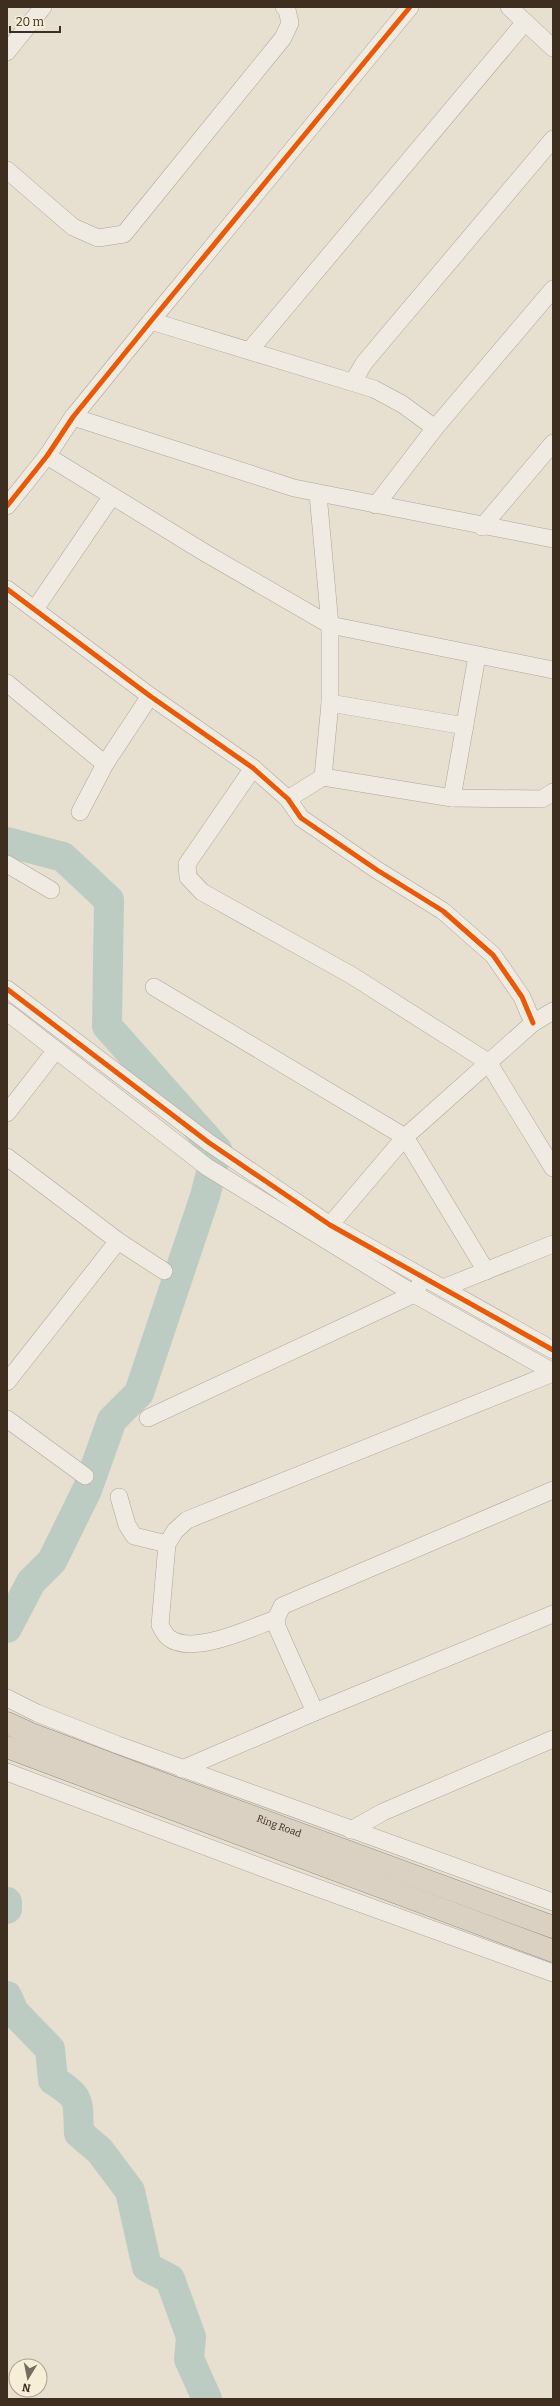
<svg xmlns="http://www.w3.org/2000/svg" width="560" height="2406" font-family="Bitter,serif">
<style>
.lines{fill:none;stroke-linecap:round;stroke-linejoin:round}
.river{stroke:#bcccc2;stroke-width:30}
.minor-casing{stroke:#ada599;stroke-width:18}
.highway-casing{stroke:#928b80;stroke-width:23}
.minor{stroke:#efebe3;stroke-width:17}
.highway{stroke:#dad1c2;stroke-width:22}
.cycleway-casing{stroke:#f7eed8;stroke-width:8}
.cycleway{stroke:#e8590c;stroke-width:5}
.labels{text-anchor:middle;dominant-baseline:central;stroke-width:3;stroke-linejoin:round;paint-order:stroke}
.street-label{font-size:10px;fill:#3d2e20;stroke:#f7eed8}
</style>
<rect width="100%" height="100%" fill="#e7e0d1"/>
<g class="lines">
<g class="river">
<polyline points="7,842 63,857 109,900 107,1026 217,1150 205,1196 139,1393 112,1420 87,1490 52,1561 31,1582 7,1628"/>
<polyline points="7,1902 7,1909"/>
<path d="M7,1996L14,2012L50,2049L53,2080C83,2099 77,2100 79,2133L100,2151L130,2191L147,2267L170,2279L191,2337L189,2359L207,2399"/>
</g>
<defs>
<g id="minor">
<polyline points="509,7 553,48"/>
<polyline points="7,52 43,7"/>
<polyline points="7,170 73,227 98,238 124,234 283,38 290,23 287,10 284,7"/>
<polyline points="151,321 374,389 402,404 435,428"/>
<polyline points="250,350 525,22"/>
<polyline points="353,382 364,363 553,139"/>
<polyline points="73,417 294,488 553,539"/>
<polyline points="47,456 207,554 330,625 553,670"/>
<polyline points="376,505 435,428 553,289"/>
<polyline points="7,506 47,456 73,417 151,321 410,7"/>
<polyline points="482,527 553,443"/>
<polyline points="7,589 150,696 253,768 288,799 301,818 377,870 443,911 493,955 522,997 533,1023"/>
<polyline points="35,609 112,496"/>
<polyline points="7,683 105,764"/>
<polyline points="330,703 465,726"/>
<polyline points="253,768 187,864 188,877 202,892 351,975 488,1062 553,1168"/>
<polyline points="323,777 452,798 542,799 553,792"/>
<polyline points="452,798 477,656"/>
<polyline points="288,799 323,777 330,703 330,625 318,494"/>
<polyline points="80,812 105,764 150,696"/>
<polyline points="7,864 51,890"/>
<polyline points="154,987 405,1137 486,1271"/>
<polyline points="7,989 208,1142 330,1225 553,1350"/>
<polyline points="7,1012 207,1167 414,1294 553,1372"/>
<polyline points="7,1113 56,1050"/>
<polyline points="7,1157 118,1241 164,1271"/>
<polyline points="330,1225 405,1137 533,1023 553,1011"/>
<polyline points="443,1288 553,1244"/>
<polyline points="7,1382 118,1241"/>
<polyline points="148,1418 414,1294 418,1287"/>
<polyline points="7,1419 85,1476"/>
<polyline points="119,1497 127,1525 134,1536 167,1544"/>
<path d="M276,1619C250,1628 193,1656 169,1638C165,1635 162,1629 160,1625L167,1544L175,1531L187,1520L553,1373"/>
<polyline points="7,1698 37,1713 118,1745 553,1902"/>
<polyline points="315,1712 277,1627 276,1619 282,1606 553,1490"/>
<polyline points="182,1769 315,1712 553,1614"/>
<polyline points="7,1772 279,1874 553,1973"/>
<polyline points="351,1830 383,1812 553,1739"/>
</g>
<g id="highway">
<path id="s1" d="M7,1723L31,1734L169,1786L553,1927"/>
<polyline points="7,1747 553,1951"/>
</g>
</defs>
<use href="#minor" class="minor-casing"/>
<use href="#highway" class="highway-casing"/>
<use href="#minor" class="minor"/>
<use href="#highway" class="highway"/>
<defs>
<g id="cycleway">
<polyline points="7,506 47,456 73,417 151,321 410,7"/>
<polyline points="7,589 150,696 253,768 288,799 301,818 377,870 443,911 493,955 522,997 533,1023"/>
<polyline points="7,989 208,1142 330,1225 553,1350"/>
</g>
</defs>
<use href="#cycleway" class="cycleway-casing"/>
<use href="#cycleway" class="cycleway"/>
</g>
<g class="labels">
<g class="street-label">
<text stroke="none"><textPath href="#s1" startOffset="291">Ring Road</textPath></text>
</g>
</g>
<rect width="560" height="2406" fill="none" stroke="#3d2e20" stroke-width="16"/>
<g transform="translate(28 2378) rotate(190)"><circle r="19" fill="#f7eed8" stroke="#ada18e"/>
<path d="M0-3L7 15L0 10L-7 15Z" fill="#786c5e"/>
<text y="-6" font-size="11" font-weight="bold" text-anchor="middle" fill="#3d2e20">N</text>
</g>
<path d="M10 26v6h50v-6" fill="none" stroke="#3d2e20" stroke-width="2"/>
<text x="16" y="26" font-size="12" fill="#3d2e20" stroke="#f7eed8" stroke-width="3" paint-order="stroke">20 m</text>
</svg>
